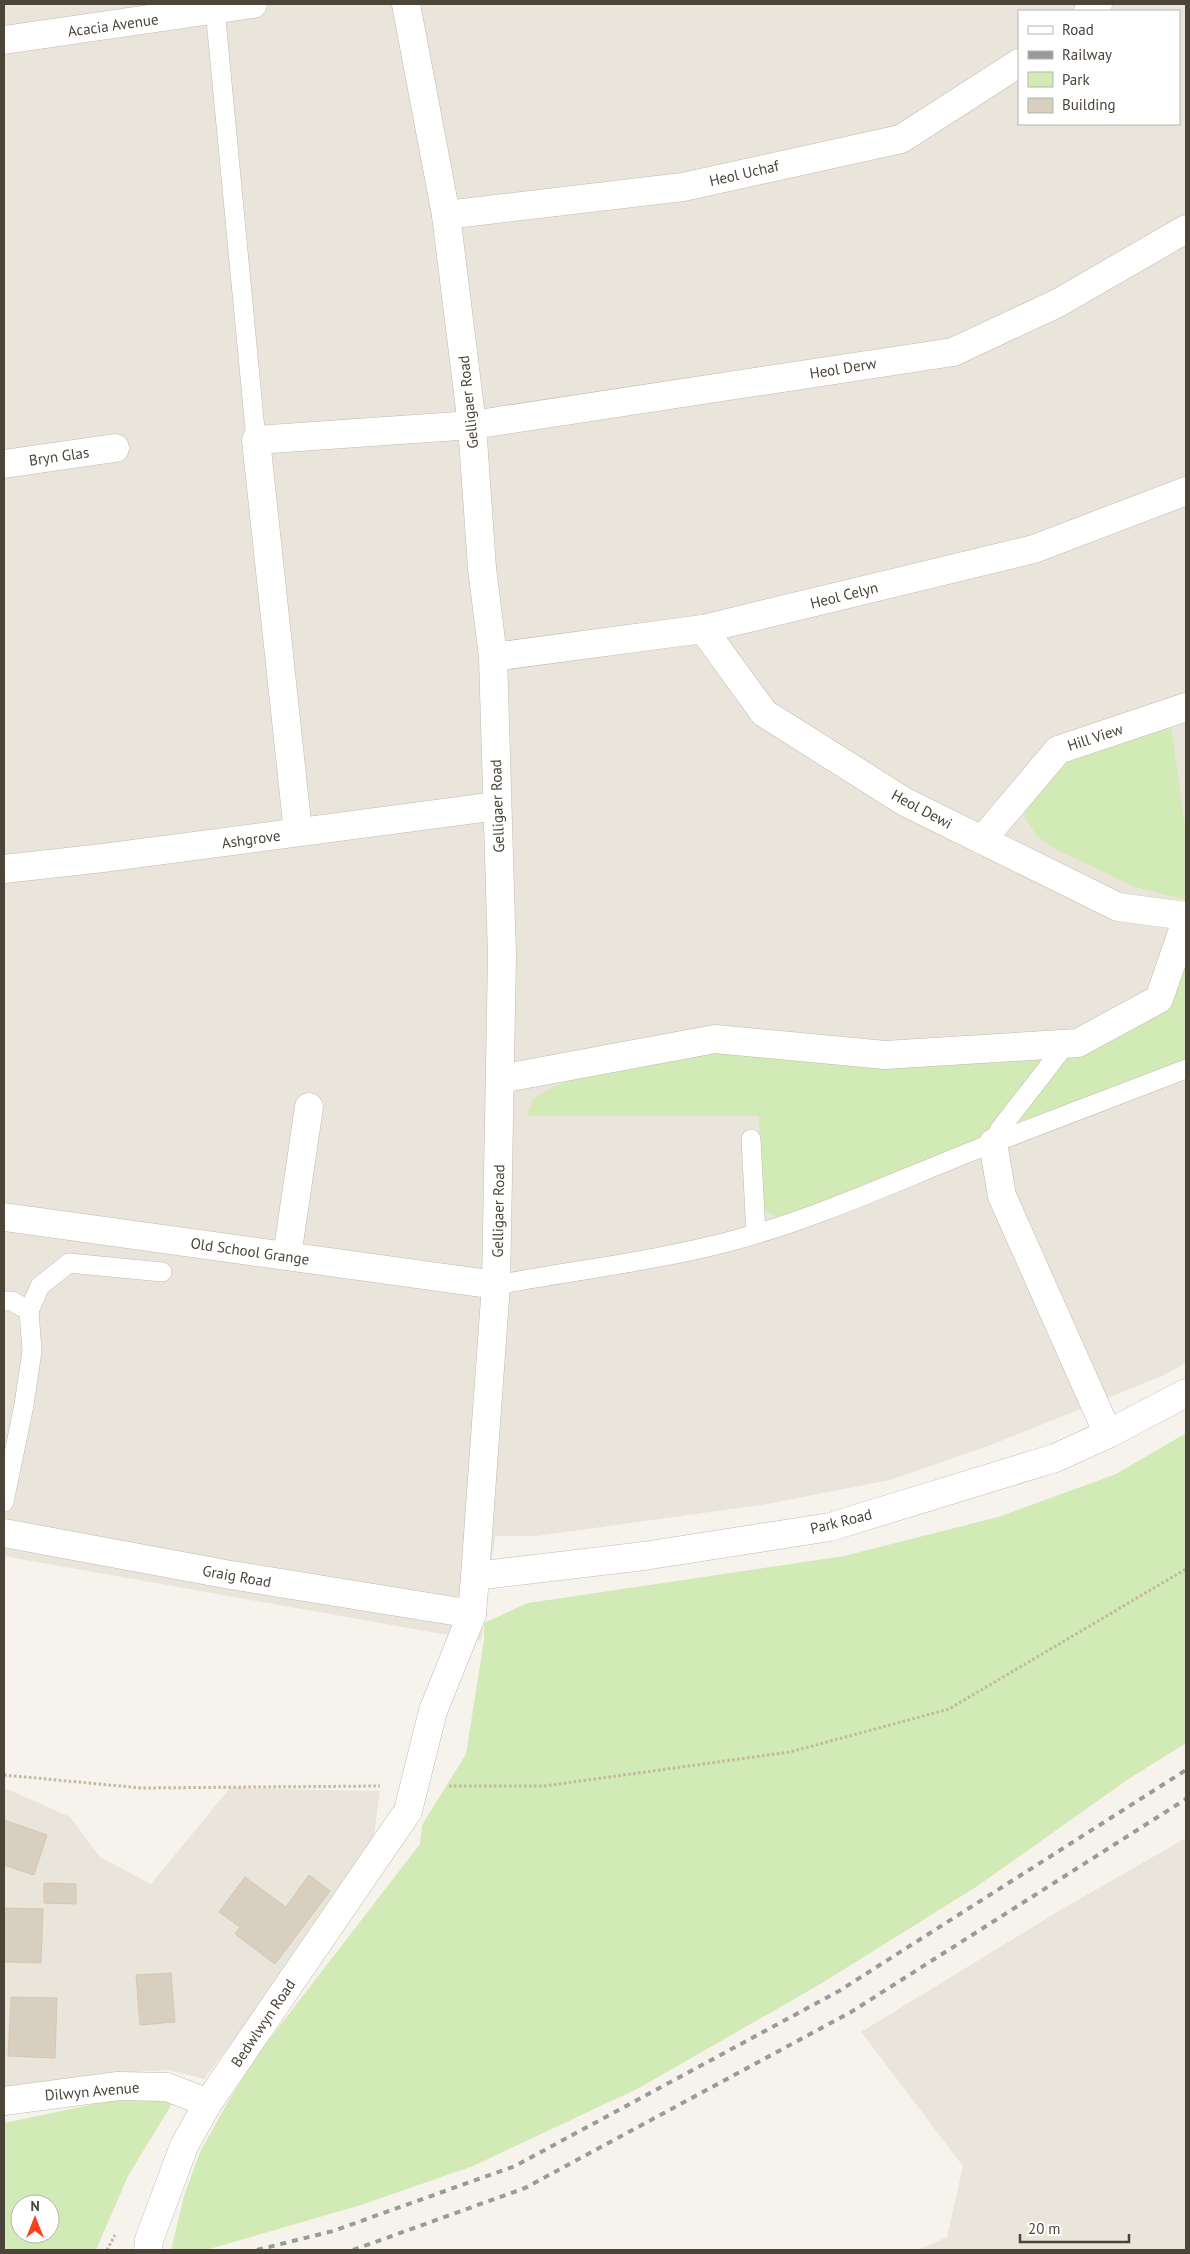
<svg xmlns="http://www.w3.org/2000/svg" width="1190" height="2254" font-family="'PT Sans',sans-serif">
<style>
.residential{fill:#eae5da;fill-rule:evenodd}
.green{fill:#d2eab5;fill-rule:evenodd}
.building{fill:#d8cfc1;stroke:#d3c7b4}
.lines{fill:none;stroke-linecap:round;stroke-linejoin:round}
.service-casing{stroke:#c2bbae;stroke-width:20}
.minor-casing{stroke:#c2bbae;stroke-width:29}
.tertiary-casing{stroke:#c2bbae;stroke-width:29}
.path{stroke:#c4b79f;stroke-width:3;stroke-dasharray:2.5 2.5;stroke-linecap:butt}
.service{stroke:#fff;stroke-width:19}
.minor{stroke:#fff;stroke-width:28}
.tertiary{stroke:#fff;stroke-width:28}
.rail{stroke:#9a9a9a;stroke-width:4;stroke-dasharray:6 6;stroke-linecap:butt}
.tertiary-bridge-casing{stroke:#c2bbae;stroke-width:29;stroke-linecap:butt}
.tertiary-bridge{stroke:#fff;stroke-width:28}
.labels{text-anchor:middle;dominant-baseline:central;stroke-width:4;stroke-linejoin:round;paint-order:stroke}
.street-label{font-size:15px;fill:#4b4439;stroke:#fff}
</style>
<rect width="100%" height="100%" fill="#f6f3ec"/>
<g class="residential">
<path d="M4,4H1186V1363L1162,1376L991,1445L890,1480L767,1504L537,1536H495L481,1641L4,1556ZM1019,11H1179V124H1019Z"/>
<polygon points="230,1788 380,1791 372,1849 345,1893 204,2079 169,2070 100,2074 4,2093 4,1789 12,1791 70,1817 100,1857 151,1884"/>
<polygon points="1186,1838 1186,2250 918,2250 947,2237 963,2166 861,2032 1062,1909"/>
</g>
<g class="green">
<polygon points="1170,718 1186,833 1186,900 1135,887 1057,850 1037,836 1025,818 1025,797 1050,766"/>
<polygon points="1186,958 1186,1065 1009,1125 806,1212 777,1217 762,1209 759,1116 527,1116 533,1099 553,1087 591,1070 716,1045 1079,1050"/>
<polygon points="1186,1433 1186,1743 1127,1780 976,1887 822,1983 639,2088 473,2166 361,2205 206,2250 171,2250 184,2196 200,2152 229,2100 258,2054 420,1844 422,1825 466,1754 484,1640 484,1623 528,1603 844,1556 998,1517 1116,1474"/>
<path d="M153,2099L173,2102L128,2176L96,2250H4V2123L109,2101ZM20,2204H50V2234H20Z"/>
</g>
<g class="building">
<polygon points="4,1820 47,1835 34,1875 4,1865"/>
<polygon points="309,1875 330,1891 275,1964 235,1934 240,1927 219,1912 245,1877 286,1907"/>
<polygon points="44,1883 76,1884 76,1904 44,1903"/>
<polygon points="4,1908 43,1909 41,1963 4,1962"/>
<polygon points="171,1973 175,2022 140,2025 136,1975"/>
<polygon points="11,1997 57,1998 55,2058 8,2056"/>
</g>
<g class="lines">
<defs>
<g id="service">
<polyline points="215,9 256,440"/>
<polyline points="1066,1044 1000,1129 993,1143 1186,1069"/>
<polyline points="751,1139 756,1234"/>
<path d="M496,1285C576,1270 657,1261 735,1240C824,1216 907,1176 993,1143"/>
<polyline points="4,1301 12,1301 29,1311 32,1351 24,1405 4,1502"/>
<polyline points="29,1311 40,1286 69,1263 162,1272"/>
</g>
<g id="minor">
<polyline points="1088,11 1098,4"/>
<polyline points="4,40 253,4"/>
<polyline points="446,215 683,187 901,139 1019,63"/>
<polyline points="4,464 115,448"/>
<polyline points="703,629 764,713 905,802 1118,907 1186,916"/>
<polyline points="493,657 703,629 1034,549 1186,491"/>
<polyline points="298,832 256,440 472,425 953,352 1058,303 1186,229"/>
<polyline points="982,840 1058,750 1186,707"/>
<polyline points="4,869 103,858 497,806"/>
<polyline points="500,1079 715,1039 885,1055 1078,1043 1159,999 1186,921"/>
<polyline points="993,1143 1002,1196 1108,1434"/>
<polyline points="4,1217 496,1285"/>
<polyline points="287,1256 309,1107"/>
<polyline points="4,1533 225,1574 472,1614"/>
<polyline points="4,2101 118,2086 167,2087 208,2103"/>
</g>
<g id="tertiary">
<polyline points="406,4 446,215 472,425 482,568 493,657 502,955 496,1285 475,1576 472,1614 433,1711"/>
<polyline points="475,1576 644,1556 830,1527 1055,1458 1108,1434 1186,1393"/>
<polyline points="148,2250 149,2240 184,2146 208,2103 408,1811"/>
</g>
</defs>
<use href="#service" class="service-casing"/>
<use href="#minor" class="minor-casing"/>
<use href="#tertiary" class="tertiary-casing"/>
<g class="path">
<polyline points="4,1775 141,1788 380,1786"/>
<polyline points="449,1786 544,1786 790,1752 949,1709 1186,1569"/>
<polyline points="107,2250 115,2235"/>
</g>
<use href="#service" class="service"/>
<use href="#minor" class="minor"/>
<use href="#tertiary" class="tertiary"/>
<g class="rail">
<polyline points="257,2250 333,2231 515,2166 839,1991 1186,1770"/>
<polyline points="353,2250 525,2188 851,2012 1186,1799"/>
</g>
<defs>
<polyline id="tertiary-bridge" points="408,1811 433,1711"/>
</defs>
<use href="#tertiary-bridge" class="tertiary-bridge-casing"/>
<use href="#tertiary-bridge" class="tertiary-bridge"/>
</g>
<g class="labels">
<g class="street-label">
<text transform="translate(113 25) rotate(-8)">Acacia Avenue</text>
<text transform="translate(744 173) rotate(-13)">Heol Uchaf</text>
<text transform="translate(843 368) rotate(-9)">Heol Derw</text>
<text transform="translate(468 402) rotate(-96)">Gelligaer Road</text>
<text transform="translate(59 456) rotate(-8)">Bryn Glas</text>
<text transform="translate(844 595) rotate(-14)">Heol Celyn</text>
<text transform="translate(1095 737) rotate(-18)">Hill View</text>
<text transform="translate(497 806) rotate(-92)">Gelligaer Road</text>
<text transform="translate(922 809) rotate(28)">Heol Dewi</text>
<text transform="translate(251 839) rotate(-8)">Ashgrove</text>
<text transform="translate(498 1211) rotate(-89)">Gelligaer Road</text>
<text transform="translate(250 1251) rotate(8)">Old School Grange</text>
<text transform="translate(841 1521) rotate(-14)">Park Road</text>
<text transform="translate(237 1576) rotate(10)">Graig Road</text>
<text transform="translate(263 2023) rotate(-56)">Bedwlwyn Road</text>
<text transform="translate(92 2091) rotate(-5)">Dilwyn Avenue</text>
</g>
</g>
<rect width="1190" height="2254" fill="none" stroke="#4b4439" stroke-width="10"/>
<rect x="1018" y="10" width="162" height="115" fill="#ffffff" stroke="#b7b4b0"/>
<rect x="1028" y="26" width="25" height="8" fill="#ffffff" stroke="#b7b4b0"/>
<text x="1062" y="35" font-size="15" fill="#4b4439">Road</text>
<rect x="1028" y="51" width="25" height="8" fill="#9a9a9a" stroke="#b7b4b0"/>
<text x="1062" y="60" font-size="15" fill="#4b4439">Railway</text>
<rect x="1028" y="72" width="25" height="15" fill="#d2eab5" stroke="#b7b4b0"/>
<text x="1062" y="85" font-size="15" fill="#4b4439">Park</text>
<rect x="1028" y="98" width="25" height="15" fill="#d8cfc1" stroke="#b7b4b0"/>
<text x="1062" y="110" font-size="15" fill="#4b4439">Building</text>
<g transform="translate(35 2219)"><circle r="24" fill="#ffffff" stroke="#b7b4b0"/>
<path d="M0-4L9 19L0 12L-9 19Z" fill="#fc3f1d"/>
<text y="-8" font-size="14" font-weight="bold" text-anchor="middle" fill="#4b4439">N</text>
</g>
<path d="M1020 2234v8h109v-8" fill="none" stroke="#4b4439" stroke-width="2.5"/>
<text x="1028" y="2234" font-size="15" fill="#4b4439" stroke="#ffffff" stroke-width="4" paint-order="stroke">20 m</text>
</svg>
